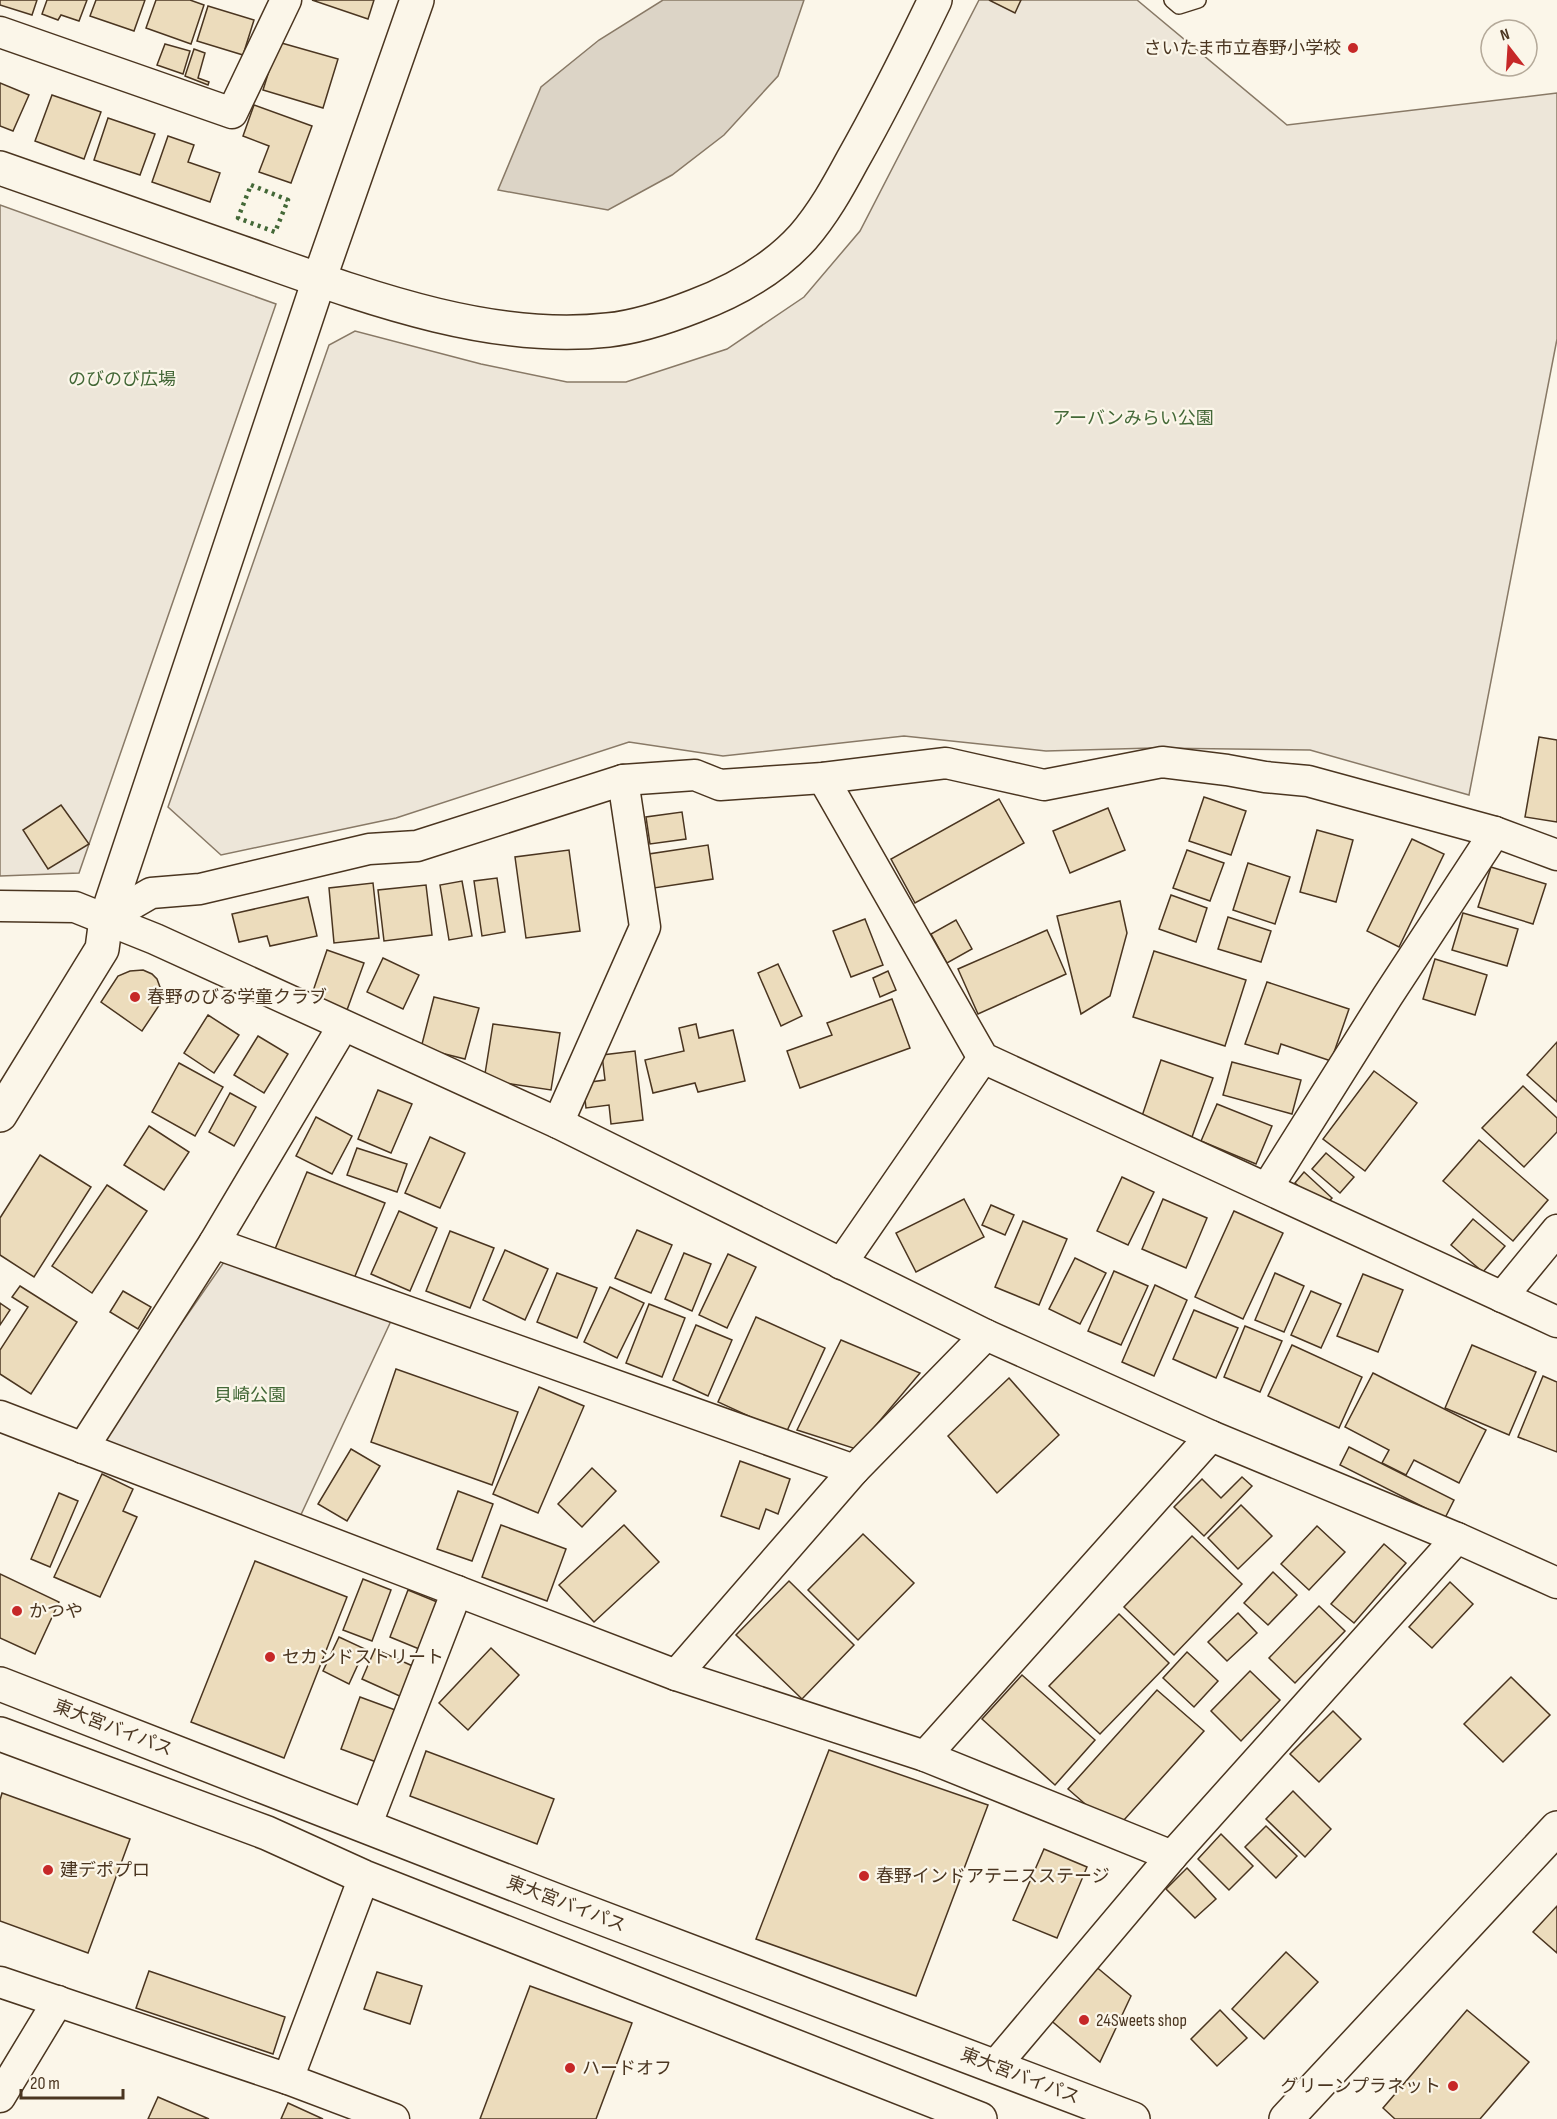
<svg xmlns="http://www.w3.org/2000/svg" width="1557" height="2119" font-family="'Sofia Sans Condensed','Noto Sans JP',sans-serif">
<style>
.green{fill:#ede6d9;stroke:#887966;stroke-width:1.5}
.water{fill:#dcd4c6;stroke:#887966;stroke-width:1.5}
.building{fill:#ecdcbc;stroke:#4a3520;stroke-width:1.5}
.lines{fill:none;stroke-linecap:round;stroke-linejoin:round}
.service-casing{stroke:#4a3520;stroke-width:18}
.minor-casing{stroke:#4a3520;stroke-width:33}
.tertiary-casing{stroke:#4a3520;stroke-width:36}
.trunk-casing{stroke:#4a3520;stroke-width:36}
.service{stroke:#fbf6e9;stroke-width:15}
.minor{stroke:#fbf6e9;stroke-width:30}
.tertiary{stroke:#fbf6e9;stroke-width:33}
.trunk{stroke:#fbf6e9;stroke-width:33}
.hedge{stroke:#436837;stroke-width:4.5;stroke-dasharray:3 4.5;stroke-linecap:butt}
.poi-dot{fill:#c62828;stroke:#fbf6e9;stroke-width:2}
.labels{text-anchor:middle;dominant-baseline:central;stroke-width:4.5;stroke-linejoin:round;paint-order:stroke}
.poi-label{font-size:18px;fill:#4a3520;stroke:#fbf6e9;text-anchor:start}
.park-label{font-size:18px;fill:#436837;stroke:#fbf6e9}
.street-label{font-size:18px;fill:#4a3520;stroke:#fbf6e9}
</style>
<rect width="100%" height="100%" fill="#fbf6e9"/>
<g class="green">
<polygon points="979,0 1137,0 1287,125 1557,93 1557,339 1469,795 1310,750 1152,748 1046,751 904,736 723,756 629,742 396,818 221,855 168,807 329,345 355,331 481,364 567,382 626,382 727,349 804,297 860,231"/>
<polygon points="0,205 276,304 79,873 0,876"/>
<polygon points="224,1262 391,1321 298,1521 97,1445"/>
</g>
<polygon class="water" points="663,0 804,0 778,76 724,135 672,175 608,210 498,190 541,87 599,40"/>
<g class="building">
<polygon points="0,0 37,0 32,15 0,5"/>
<polygon points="47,0 87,0 79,21 61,15 58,20 42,14"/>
<polygon points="96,0 145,0 134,31 90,16"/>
<polygon points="156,0 190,0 204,5 191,44 146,28"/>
<polygon points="312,0 374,0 368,19"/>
<polygon points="989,0 1021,0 1015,13"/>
<polygon points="208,6 254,20 243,55 197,41"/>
<polygon points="278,42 338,59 323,108 263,90"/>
<polygon points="165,44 190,51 183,74 157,65"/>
<polygon points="194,49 205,53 198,78 209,82 208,85 185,76"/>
<polygon points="0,83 29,95 13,131 0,126"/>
<polygon points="52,95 101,112 84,159 35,141"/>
<polygon points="254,105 312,126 291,183 259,172 269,146 243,136"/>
<polygon points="108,118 155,134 140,175 94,160"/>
<polygon points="168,136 194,145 188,162 220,173 210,202 152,182"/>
<polygon points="1539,737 1557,740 1557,822 1525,817"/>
<polygon points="1204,797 1246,811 1231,855 1189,841"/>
<polygon points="999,799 1024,843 915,903 891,859"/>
<polygon points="61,805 89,844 48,869 23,830"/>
<polygon points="1108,808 1125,850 1070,873 1053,831"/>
<polygon points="682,812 686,839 650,844 646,817"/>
<polygon points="1317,830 1353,840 1336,902 1300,892"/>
<polygon points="1412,839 1444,854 1399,947 1367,931"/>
<polygon points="708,845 713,879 654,888 649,854"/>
<polygon points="569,850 580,931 526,938 515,857"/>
<polygon points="1187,850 1224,863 1210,901 1173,888"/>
<polygon points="1248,863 1290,877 1275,924 1233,910"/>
<polygon points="1491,867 1546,884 1533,924 1478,907"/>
<polygon points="497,878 505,932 482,936 474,881"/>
<polygon points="462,881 472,936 449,940 440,885"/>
<polygon points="373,883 379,938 334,943 329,888"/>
<polygon points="426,885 432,935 384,941 378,890"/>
<polygon points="1171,895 1207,908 1196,942 1159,929"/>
<polygon points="308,897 317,936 270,946 267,936 239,942 232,914"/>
<polygon points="1120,901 1127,933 1110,996 1081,1014 1057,916"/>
<polygon points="1463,913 1518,929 1507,966 1452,950"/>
<polygon points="1228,917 1271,931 1261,962 1218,949"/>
<polygon points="865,919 883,965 851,977 833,931"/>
<polygon points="956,920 972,949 947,963 931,934"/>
<polygon points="1047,930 1066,974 978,1014 958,969"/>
<polygon points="327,950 364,963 347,1010 311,997"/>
<polygon points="1154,951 1246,980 1225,1046 1133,1017"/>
<polygon points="383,958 419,975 403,1009 367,992"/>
<polygon points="1435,959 1487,975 1475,1015 1423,999"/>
<polygon points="778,964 802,1016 781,1026 758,973"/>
<polygon points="143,970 152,974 157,979 164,998 142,1031 101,1002 118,976 130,971"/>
<polygon points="888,971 896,990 880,997 873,978"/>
<polygon points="1267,982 1349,1009 1331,1061 1281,1044 1278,1054 1245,1044"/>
<polygon points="434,997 479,1008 465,1059 421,1048"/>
<polygon points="892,999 910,1048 800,1088 787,1051 832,1035 827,1023"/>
<polygon points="208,1015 239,1035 214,1073 184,1053"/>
<polygon points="493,1024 560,1033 551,1090 484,1080"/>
<polygon points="696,1024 699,1038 733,1030 745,1081 698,1092 695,1083 653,1093 645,1060 684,1051 679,1028"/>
<polygon points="258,1036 288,1054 264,1093 234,1075"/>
<polygon points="1557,1042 1557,1102 1527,1075"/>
<polygon points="635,1051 643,1120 611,1124 609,1105 586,1108 583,1083 605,1080 602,1055"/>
<polygon points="1161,1060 1213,1078 1192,1137 1141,1119"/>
<polygon points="1232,1062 1301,1080 1292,1114 1223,1095"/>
<polygon points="179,1063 223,1087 195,1136 152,1112"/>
<polygon points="1374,1071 1417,1103 1365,1171 1323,1139"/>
<polygon points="1523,1086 1557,1118 1557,1132 1524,1167 1482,1128"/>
<polygon points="378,1090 412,1104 391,1153 358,1139"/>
<polygon points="230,1093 256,1107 234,1146 209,1132"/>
<polygon points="1217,1104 1272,1126 1256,1164 1201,1141"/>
<polygon points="316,1117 352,1136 332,1174 296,1156"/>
<polygon points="149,1126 189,1152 164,1190 124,1165"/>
<polygon points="430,1137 465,1153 440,1208 405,1193"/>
<polygon points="1479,1140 1548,1200 1513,1241 1443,1181"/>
<polygon points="357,1148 407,1164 397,1192 347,1175"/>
<polygon points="1326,1153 1354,1177 1340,1193 1312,1169"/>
<polygon points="40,1155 91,1187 34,1277 0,1255 0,1218"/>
<polygon points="307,1172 385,1203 353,1281 275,1249"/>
<polygon points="1304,1172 1332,1198 1323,1208 1295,1183"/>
<polygon points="1122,1177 1154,1192 1128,1245 1097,1231"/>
<polygon points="107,1185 147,1211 92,1293 52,1266"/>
<polygon points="964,1199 984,1237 916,1272 896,1233"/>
<polygon points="1163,1199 1207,1218 1186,1268 1142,1249"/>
<polygon points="991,1205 1014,1215 1005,1235 982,1225"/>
<polygon points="399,1211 437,1228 410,1291 371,1274"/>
<polygon points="1234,1211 1283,1233 1243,1319 1195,1297"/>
<polygon points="1473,1219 1505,1246 1483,1272 1451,1245"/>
<polygon points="1023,1221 1067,1239 1039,1305 995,1287"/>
<polygon points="637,1230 672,1245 651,1293 615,1278"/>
<polygon points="450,1231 494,1248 470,1308 426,1291"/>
<polygon points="505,1250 548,1269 525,1320 483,1300"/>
<polygon points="684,1253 711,1264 692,1311 665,1299"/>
<polygon points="728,1254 756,1267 727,1328 699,1315"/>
<polygon points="1075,1258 1106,1273 1080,1324 1049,1309"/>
<polygon points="1114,1271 1148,1286 1121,1345 1088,1331"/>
<polygon points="557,1273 597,1288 577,1338 537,1322"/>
<polygon points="1275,1273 1304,1286 1284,1332 1255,1320"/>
<polygon points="1363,1274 1403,1290 1378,1352 1337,1336"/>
<polygon points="1155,1285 1187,1300 1154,1376 1122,1362"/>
<polygon points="20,1286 77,1322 31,1394 0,1374 0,1350 28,1307 12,1297"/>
<polygon points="610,1287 644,1303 617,1358 584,1342"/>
<polygon points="123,1291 151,1307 138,1329 110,1312"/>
<polygon points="1311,1291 1341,1304 1321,1348 1291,1335"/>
<polygon points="0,1303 10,1310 0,1325"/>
<polygon points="649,1304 685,1318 662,1377 626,1363"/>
<polygon points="1194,1310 1238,1328 1216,1378 1173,1359"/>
<polygon points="756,1317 825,1348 786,1433 718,1402"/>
<polygon points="696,1325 732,1340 708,1396 673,1380"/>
<polygon points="1245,1326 1282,1341 1260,1392 1224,1377"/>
<polygon points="841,1340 920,1373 856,1449 797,1430"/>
<polygon points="1292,1345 1362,1377 1339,1428 1268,1396"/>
<polygon points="1472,1345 1536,1372 1509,1435 1445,1408"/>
<polygon points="396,1369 518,1412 492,1485 371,1442"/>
<polygon points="1373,1373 1486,1430 1459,1483 1414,1460 1406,1475 1382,1463 1389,1450 1345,1427"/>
<polygon points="1543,1376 1557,1382 1557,1452 1518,1437"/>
<polygon points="1009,1378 1059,1435 997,1493 948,1436"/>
<polygon points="539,1387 584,1406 538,1513 493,1494"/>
<polygon points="1349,1447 1454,1500 1445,1518 1340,1465"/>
<polygon points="351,1449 380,1466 347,1521 318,1504"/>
<polygon points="740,1461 790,1479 778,1514 766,1509 759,1529 721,1516"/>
<polygon points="592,1468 616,1491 582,1527 558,1504"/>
<polygon points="102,1474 133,1489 123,1511 137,1517 100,1597 54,1577"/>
<polygon points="1242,1477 1252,1486 1204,1536 1174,1507 1202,1479 1221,1498"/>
<polygon points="458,1491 493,1504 472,1561 437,1549"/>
<polygon points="59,1493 78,1501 50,1567 31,1559"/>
<polygon points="1241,1505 1272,1536 1238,1569 1208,1538"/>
<polygon points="501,1525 566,1549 547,1601 482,1577"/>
<polygon points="624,1525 659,1562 594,1622 559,1585"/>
<polygon points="1317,1526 1345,1552 1309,1590 1281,1564"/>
<polygon points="863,1534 914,1583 858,1640 808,1590"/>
<polygon points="1192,1536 1242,1584 1174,1655 1124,1607"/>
<polygon points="1384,1544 1406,1563 1354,1623 1331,1604"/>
<polygon points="255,1561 347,1597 284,1758 191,1722"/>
<polygon points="1273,1572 1297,1595 1268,1625 1244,1603"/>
<polygon points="0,1574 59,1602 35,1654 0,1638"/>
<polygon points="363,1579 391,1590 372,1641 343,1630"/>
<polygon points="789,1581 854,1645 802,1699 736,1635"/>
<polygon points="1450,1582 1473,1604 1432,1648 1409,1627"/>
<polygon points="408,1590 442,1604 424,1651 390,1637"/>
<polygon points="1319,1606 1345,1631 1295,1683 1269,1658"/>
<polygon points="1238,1613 1257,1633 1227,1661 1208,1642"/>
<polygon points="1119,1614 1169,1663 1100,1734 1049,1686"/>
<polygon points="339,1637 365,1649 349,1684 323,1671"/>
<polygon points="491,1648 519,1675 468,1730 439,1703"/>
<polygon points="375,1649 417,1668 404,1698 362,1679"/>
<polygon points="1187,1652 1218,1681 1194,1707 1163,1678"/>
<polygon points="1250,1671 1280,1700 1241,1741 1211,1711"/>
<polygon points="1022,1675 1095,1740 1055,1785 982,1719"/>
<polygon points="1511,1677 1550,1715 1503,1762 1464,1724"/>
<polygon points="1157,1690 1204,1731 1115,1830 1068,1789"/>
<polygon points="360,1697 398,1711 379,1763 341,1749"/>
<polygon points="1333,1711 1361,1739 1319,1782 1290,1754"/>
<polygon points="829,1750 988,1805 916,1996 756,1939"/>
<polygon points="426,1751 554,1799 537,1844 410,1796"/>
<polygon points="1293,1791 1331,1829 1305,1857 1266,1819"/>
<polygon points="2,1793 130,1839 88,1953 0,1921 0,1800"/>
<polygon points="1266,1826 1297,1856 1276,1878 1245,1847"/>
<polygon points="1221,1834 1253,1866 1229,1890 1198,1859"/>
<polygon points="1044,1849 1087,1867 1057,1938 1013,1920"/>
<polygon points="1187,1868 1216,1899 1195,1918 1166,1889"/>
<polygon points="1557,1906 1557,1953 1533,1932"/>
<polygon points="1286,1952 1318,1982 1264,2039 1232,2009"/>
<polygon points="1094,1965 1131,1996 1100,2062 1048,2018"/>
<polygon points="149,1971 285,2017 273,2054 136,2008"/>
<polygon points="377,1972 422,1986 410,2024 364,2009"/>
<polygon points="530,1986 632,2023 596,2119 480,2119"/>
<polygon points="1220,2010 1247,2038 1217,2066 1191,2039"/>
<polygon points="1467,2010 1529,2062 1480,2119 1395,2119 1383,2108"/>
<polygon points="158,2097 209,2119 148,2119"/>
<polygon points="288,2103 323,2119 281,2119"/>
</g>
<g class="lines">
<defs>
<polyline id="service" points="1172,0 1179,6 1198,0"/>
<g id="minor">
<polyline points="0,32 232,113 286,0"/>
<polyline points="823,778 983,1058 1557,1322"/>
<polyline points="0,906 75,907 155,939 558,1123 986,1335 1211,1436 1457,1538 1557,1583"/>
<polyline points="106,919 151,893 200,889 369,849 417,846 623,780 695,775 720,785 823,778 946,763 1044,785 1162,762 1227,770 1265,777 1308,781 1495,832 1557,855"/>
<polyline points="558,1123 645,927 623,780"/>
<polyline points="1267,1188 1387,997 1495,832"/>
<polyline points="214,1243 854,1470"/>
<polyline points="841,1264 983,1058"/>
<polyline points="1502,1297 1557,1230"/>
<polyline points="0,1416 676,1675 925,1756 1172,1856"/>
<polyline points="83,1448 214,1243 343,1026"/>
<polyline points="676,1675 854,1470 986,1335"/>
<polyline points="925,1756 1211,1436"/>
<polyline points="366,1826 457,1591"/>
<polyline points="0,1982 288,2079 394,2119"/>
<polyline points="995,2066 1172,1856 1457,1538"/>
<polyline points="288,2079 364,1877"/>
<polyline points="0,2097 58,2001"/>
</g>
<g id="tertiary">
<path d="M0,168C80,196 160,224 240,252C354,292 486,344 608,330C638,327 667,317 695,306C735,291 774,269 803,237C823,214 838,187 852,161C882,108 909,54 935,0"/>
<polyline points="0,1115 102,949 106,919 319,280 417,0"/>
<polyline points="1286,2119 1557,1828"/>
</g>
<g id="trunk">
<polyline points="0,1684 565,1904 1133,2119"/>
<polyline points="0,1734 267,1833 364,1877 980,2119"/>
</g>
</defs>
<use href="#service" class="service-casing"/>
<use href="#minor" class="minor-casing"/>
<use href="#tertiary" class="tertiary-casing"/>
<use href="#trunk" class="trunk-casing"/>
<use href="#service" class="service"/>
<use href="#minor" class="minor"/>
<use href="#tertiary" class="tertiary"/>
<use href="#trunk" class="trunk"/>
<polygon class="hedge" points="251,185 288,200 275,232 238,218"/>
</g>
<g class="poi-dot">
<circle cx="1353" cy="48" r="6"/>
<circle cx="135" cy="997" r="6"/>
<circle cx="17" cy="1611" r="6"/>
<circle cx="270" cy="1657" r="6"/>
<circle cx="48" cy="1870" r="6"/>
<circle cx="864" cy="1876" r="6"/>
<circle cx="1084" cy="2020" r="6"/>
<circle cx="570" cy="2068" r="6"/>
<circle cx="1453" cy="2086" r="6"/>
</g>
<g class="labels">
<g class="poi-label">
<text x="1341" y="48" text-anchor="end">さいたま市立春野小学校</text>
<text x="147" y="997">春野のびる学童クラブ</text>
<text x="29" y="1611">かつや</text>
<text x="282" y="1657">セカンドストリート</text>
<text x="60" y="1870">建デポプロ</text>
<text x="876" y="1876">春野インドアテニスステージ</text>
<text x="1096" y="2020">24Sweets shop</text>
<text x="582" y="2068">ハードオフ</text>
<text x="1441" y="2086" text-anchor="end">グリーンプラネット</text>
</g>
<g class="park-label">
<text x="122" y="379">のびのび広場</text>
<text x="1133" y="418">アーバンみらい公園</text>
<text x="250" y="1395">貝崎公園</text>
</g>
<g class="street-label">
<text transform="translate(113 1728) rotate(21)">東大宮バイパス</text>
<text transform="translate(566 1904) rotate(21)">東大宮バイパス</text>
<text transform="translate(1020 2076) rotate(21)">東大宮バイパス</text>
</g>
</g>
<g transform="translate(1509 48) rotate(343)"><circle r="28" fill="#fbf6e9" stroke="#b4a999" stroke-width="1.5"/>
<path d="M0-4.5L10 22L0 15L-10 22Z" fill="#c62828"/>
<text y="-9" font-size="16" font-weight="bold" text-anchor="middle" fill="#4a3520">N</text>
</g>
<path d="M21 2089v9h102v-9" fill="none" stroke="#4a3520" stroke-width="3"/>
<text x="30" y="2089" font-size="18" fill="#4a3520" stroke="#fbf6e9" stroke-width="4.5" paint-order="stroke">20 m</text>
</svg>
